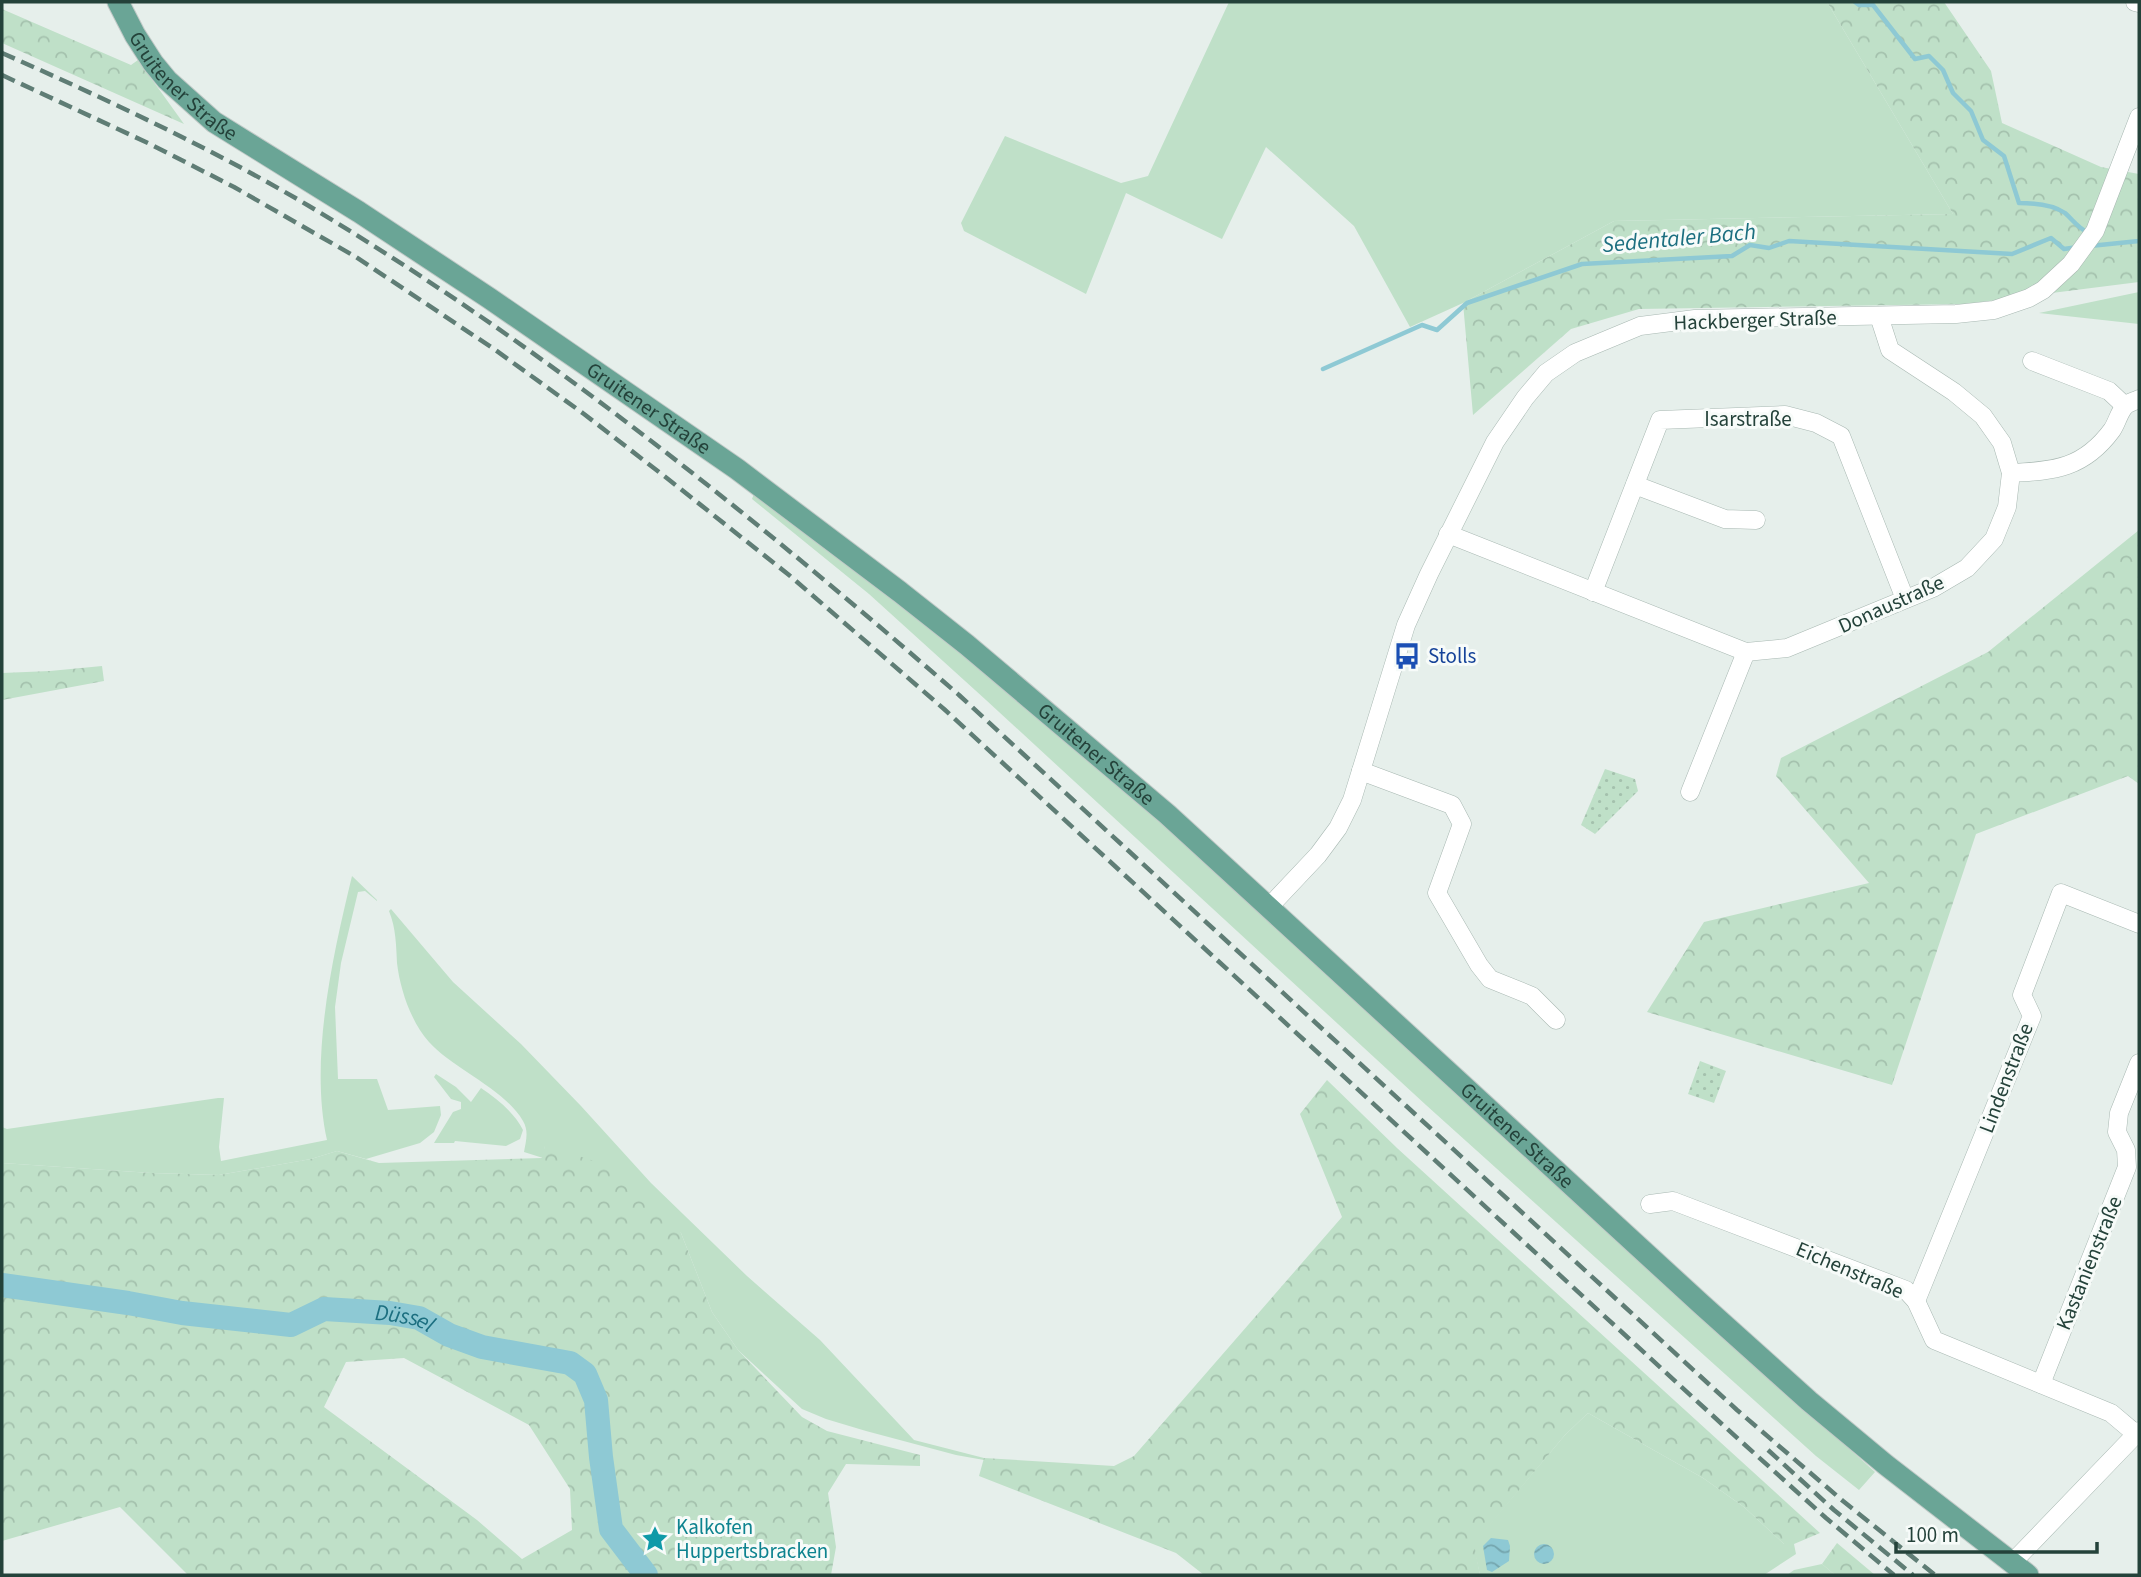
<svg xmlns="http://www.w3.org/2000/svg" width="2141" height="1577" font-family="'Source Sans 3',sans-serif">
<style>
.grass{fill:#bfe0c8}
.forest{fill:url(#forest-crowns);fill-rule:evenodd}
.park{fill:url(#park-dots)}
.water{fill:url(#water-waves)}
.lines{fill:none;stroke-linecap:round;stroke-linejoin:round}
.stream{stroke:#8ec9d4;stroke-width:4.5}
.river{stroke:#8ec9d4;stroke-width:24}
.minor-casing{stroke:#a8b8b2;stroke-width:19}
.major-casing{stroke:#c2cac8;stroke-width:23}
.minor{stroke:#fff;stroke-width:18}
.major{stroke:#6aa596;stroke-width:21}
.rail{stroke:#5f7d75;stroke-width:4.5;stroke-dasharray:14 7;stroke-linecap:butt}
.labels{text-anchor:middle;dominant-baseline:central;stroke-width:6;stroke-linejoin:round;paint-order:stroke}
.street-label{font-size:21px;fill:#24423a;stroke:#f7fbf9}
.transit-label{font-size:21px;fill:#164399;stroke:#f7fbf9;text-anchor:start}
.culture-label{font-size:21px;fill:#0d838f;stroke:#f7fbf9;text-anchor:start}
.water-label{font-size:23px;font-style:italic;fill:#1c6f80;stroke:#f7fbf9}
</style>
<defs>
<pattern id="forest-crowns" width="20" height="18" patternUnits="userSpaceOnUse" patternTransform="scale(1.75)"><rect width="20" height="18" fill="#bfe0c8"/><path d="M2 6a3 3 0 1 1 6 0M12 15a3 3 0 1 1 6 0" fill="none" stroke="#a4c1ad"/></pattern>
<pattern id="park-dots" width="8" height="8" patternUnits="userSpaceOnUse" patternTransform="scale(1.75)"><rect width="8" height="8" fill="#bfe0c8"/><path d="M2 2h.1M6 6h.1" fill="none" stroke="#a4c1ad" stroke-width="1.8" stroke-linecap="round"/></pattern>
<pattern id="water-waves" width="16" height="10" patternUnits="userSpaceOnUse" patternTransform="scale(1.75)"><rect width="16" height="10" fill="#8ec9d4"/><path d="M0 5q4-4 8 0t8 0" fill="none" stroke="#74a5ad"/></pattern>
</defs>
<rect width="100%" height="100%" fill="#e6efeb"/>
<g class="grass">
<polygon points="1229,2 1827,2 1953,214 1614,221 1463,303 1410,327 1354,226 1266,147 1222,239 1126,193 1086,294 964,231 961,223 1005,136 1121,183 1148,176"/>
<polygon points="2139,292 2139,324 2039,313"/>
<polygon points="755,491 1100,763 1553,1180 1875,1472 1859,1490 1816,1456 1426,1105 986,700 869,594 752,499"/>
<path d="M352,876L377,900V901L365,891L358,892L341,963L335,1007L338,1079H377L388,1110L440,1106L441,1115L434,1132L420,1143L366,1159L337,1151L311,1159L219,1175L151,1173L2,1163V1127L7,1129L218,1098H224L219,1147L221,1161L327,1140C309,1059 333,955 352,876Z"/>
<path d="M391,909L453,982L521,1044L581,1106L651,1183L747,1276L820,1340L914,1440L984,1458V1460L956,1455L866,1431L826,1419L802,1409L738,1350L712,1312L681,1233L545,1146L543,1158L524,1152C526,1141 529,1131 523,1121C505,1089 453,1069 429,1042C411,1022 400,989 397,963C396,945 396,928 389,911Z"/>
<path d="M436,1074L456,1087L471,1102L481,1088C497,1099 514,1112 523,1130L520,1139L506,1146L455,1141L454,1143H434L453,1112L461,1109V1102L451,1099L434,1077Z"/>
<polygon points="1588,1413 1703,1478 1744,1507 1784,1544 1794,1544 1796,1554 1764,1575 1480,1575 1473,1544 1565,1435"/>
<polygon points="1822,1564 1835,1575 1787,1575 1794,1570"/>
</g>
<g class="forest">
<polygon points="1827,2 1944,2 1991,71 2002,123 2101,167 2139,174 2139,282 1965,304 1639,309 1571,329 1473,415 1463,303 1614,221 1953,214"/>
<polygon points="2,9 131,65 138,60 184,124 2,43"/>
<polygon points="2139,530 2139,784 2128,776 1976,834 1892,1085 1647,1012 1704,922 1869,883 1776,776 1781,758 1988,652"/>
<polygon points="102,666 104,681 2,700 2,673 50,671"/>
<polygon points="1327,1080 1397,1148 1820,1533 1794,1544 1784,1544 1744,1507 1703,1478 1588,1413 1565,1435 1474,1544 1480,1575 1204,1575 1176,1553 979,1476 984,1458 1114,1466 1134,1456 1342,1217 1300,1114"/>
<path d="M545,1145L600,1163L647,1190L681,1233L712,1312L738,1350L802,1417L827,1431L920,1455V1466L846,1464L828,1493L836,1547L831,1575H188L120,1507L2,1541V1163L151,1173L219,1175L311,1159L337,1151L379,1163L542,1158ZM404,1358L529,1425L570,1489L572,1530L522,1559L477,1520L324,1407L346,1362Z"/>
<polygon points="1837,1543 1875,1575 1835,1575 1822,1564"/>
</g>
<g class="park">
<polygon points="1605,769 1635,779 1638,791 1595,834 1581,825"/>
<polygon points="1700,1061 1726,1071 1714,1103 1688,1094"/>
</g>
<g class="water">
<polygon points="1491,1538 1508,1540 1510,1546 1509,1561 1492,1572 1487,1570 1483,1546"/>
<circle cx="1544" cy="1554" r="10"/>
</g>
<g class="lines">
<g class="stream">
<path d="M1855,2L1859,5H1873L1915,59L1929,56L1943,70L1953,93L1971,111L1983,140L2004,156L2019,203C2034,203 2052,204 2065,213C2073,220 2077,227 2087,232"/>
<polyline points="2090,246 2139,241"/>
<polyline points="1323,369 1422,325 1437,330 1467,303 1582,264 1732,256 1750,245 1769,248 1789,241 2012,254 2051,238 2064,249 2078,247"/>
</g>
<path class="river" id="s1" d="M2,1285L128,1303L182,1313L291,1325L324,1309L390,1313L419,1318L449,1335L482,1347L570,1363L585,1374L596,1400L601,1457L611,1529L646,1575"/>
<defs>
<g id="minor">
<polyline points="2135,2 2139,3"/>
<polyline points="2032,361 2109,391 2125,406"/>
<path d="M2011,473C2055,471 2084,468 2112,430C2117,423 2119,412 2125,406C2128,403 2135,401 2139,399"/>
<polyline points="1635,485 1725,519 1756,520"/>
<polyline points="1448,534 1746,652 1787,648 1933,588 1967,568 1994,539 2007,507 2011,473 2002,443 1983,416 1954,392 1890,350 1879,316"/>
<polyline points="1593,592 1660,420 1785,415 1816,423 1841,436 1905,599"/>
<polyline points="1361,771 1452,805 1462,824 1437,893 1479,965 1490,979 1532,996 1556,1020"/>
<polyline points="1690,792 1746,652"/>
<polyline points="1269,907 1318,855 1338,828 1352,800 1406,625 1429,574 1495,442 1525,398 1546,373 1575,353 1640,326 1695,319 1956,314 1994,310 2029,298 2043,290 2071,264 2095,231 2139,117"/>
<polyline points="1650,1204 1673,1201 1906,1290 1916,1301 1934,1340 2111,1413 2136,1434"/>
<polyline points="1916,1301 2032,1016 2022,995 2061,893 2139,924"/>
<polyline points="2041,1384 2127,1167 2126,1150 2117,1132 2119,1113 2139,1063"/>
<polyline points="2012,1563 2139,1431"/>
</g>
<g id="major">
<path id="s2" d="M118,2L135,35L153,63L167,80L214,122L359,212L489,298L737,469L900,592L967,645L1167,814L1701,1304L1809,1401L1886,1465L2028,1575"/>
</g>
</defs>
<use href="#minor" class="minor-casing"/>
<use href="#major" class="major-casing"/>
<use href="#minor" class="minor"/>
<use href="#major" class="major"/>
<g class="rail">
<path d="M2,53C106,99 211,148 309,206C543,346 753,516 959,695L1737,1410L1843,1501L1935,1575"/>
<polyline points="2,75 150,144 234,187 356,257 494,349 584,414 668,479 789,575 944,709 1724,1426 1826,1518 1894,1575"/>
<polyline points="1768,1450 1834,1510 1913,1575"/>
</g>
</g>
<defs>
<symbol id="bus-bare" viewBox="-9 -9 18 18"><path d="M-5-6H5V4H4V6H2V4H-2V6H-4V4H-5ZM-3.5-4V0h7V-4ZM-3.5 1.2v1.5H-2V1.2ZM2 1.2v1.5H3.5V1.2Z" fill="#1a4fb4" stroke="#f7fbf9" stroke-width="2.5" paint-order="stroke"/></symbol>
<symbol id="sight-bare" viewBox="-9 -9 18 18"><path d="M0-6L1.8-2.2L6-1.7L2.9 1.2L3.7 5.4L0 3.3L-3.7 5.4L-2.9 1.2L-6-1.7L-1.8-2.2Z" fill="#0f9aa8" stroke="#f7fbf9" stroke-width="2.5" paint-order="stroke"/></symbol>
</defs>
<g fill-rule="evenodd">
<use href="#bus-bare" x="1388" y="637" width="38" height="38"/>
<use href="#sight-bare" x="636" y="1520" width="38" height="38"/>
</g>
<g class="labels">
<g class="street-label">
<text stroke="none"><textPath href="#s2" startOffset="108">Gruitener Straße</textPath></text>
<text transform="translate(1755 320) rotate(-2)">Hackberger Straße</text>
<text stroke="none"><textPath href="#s2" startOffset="676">Gruitener Straße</textPath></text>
<text x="1748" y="419">Isarstraße</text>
<text transform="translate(1891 604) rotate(-24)">Donaustraße</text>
<text stroke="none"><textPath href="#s2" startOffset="1242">Gruitener Straße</textPath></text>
<text transform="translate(2006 1078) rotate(-69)">Lindenstraße</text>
<text stroke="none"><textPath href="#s2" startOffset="1810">Gruitener Straße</textPath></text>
<text transform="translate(2089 1263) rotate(-68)">Kastanienstraße</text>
<text transform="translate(1850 1270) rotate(23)">Eichenstraße</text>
</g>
<g class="transit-label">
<text x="1428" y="656">Stolls</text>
</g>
<g class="culture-label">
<text x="676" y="1527">Kalkofen<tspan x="676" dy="24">Huppertsbracken</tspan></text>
</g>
<g class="water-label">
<text transform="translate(1679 238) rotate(-5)">Sedentaler Bach</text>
<text stroke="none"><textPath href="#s1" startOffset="410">Düssel</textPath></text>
</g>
</g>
<rect width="2141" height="1577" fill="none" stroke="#24423a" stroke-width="7"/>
<path d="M1896 1542v10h201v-10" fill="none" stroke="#24423a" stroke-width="3.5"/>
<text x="1906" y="1542" font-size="21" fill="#24423a" stroke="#f7fbf9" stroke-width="5" paint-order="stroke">100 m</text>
</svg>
